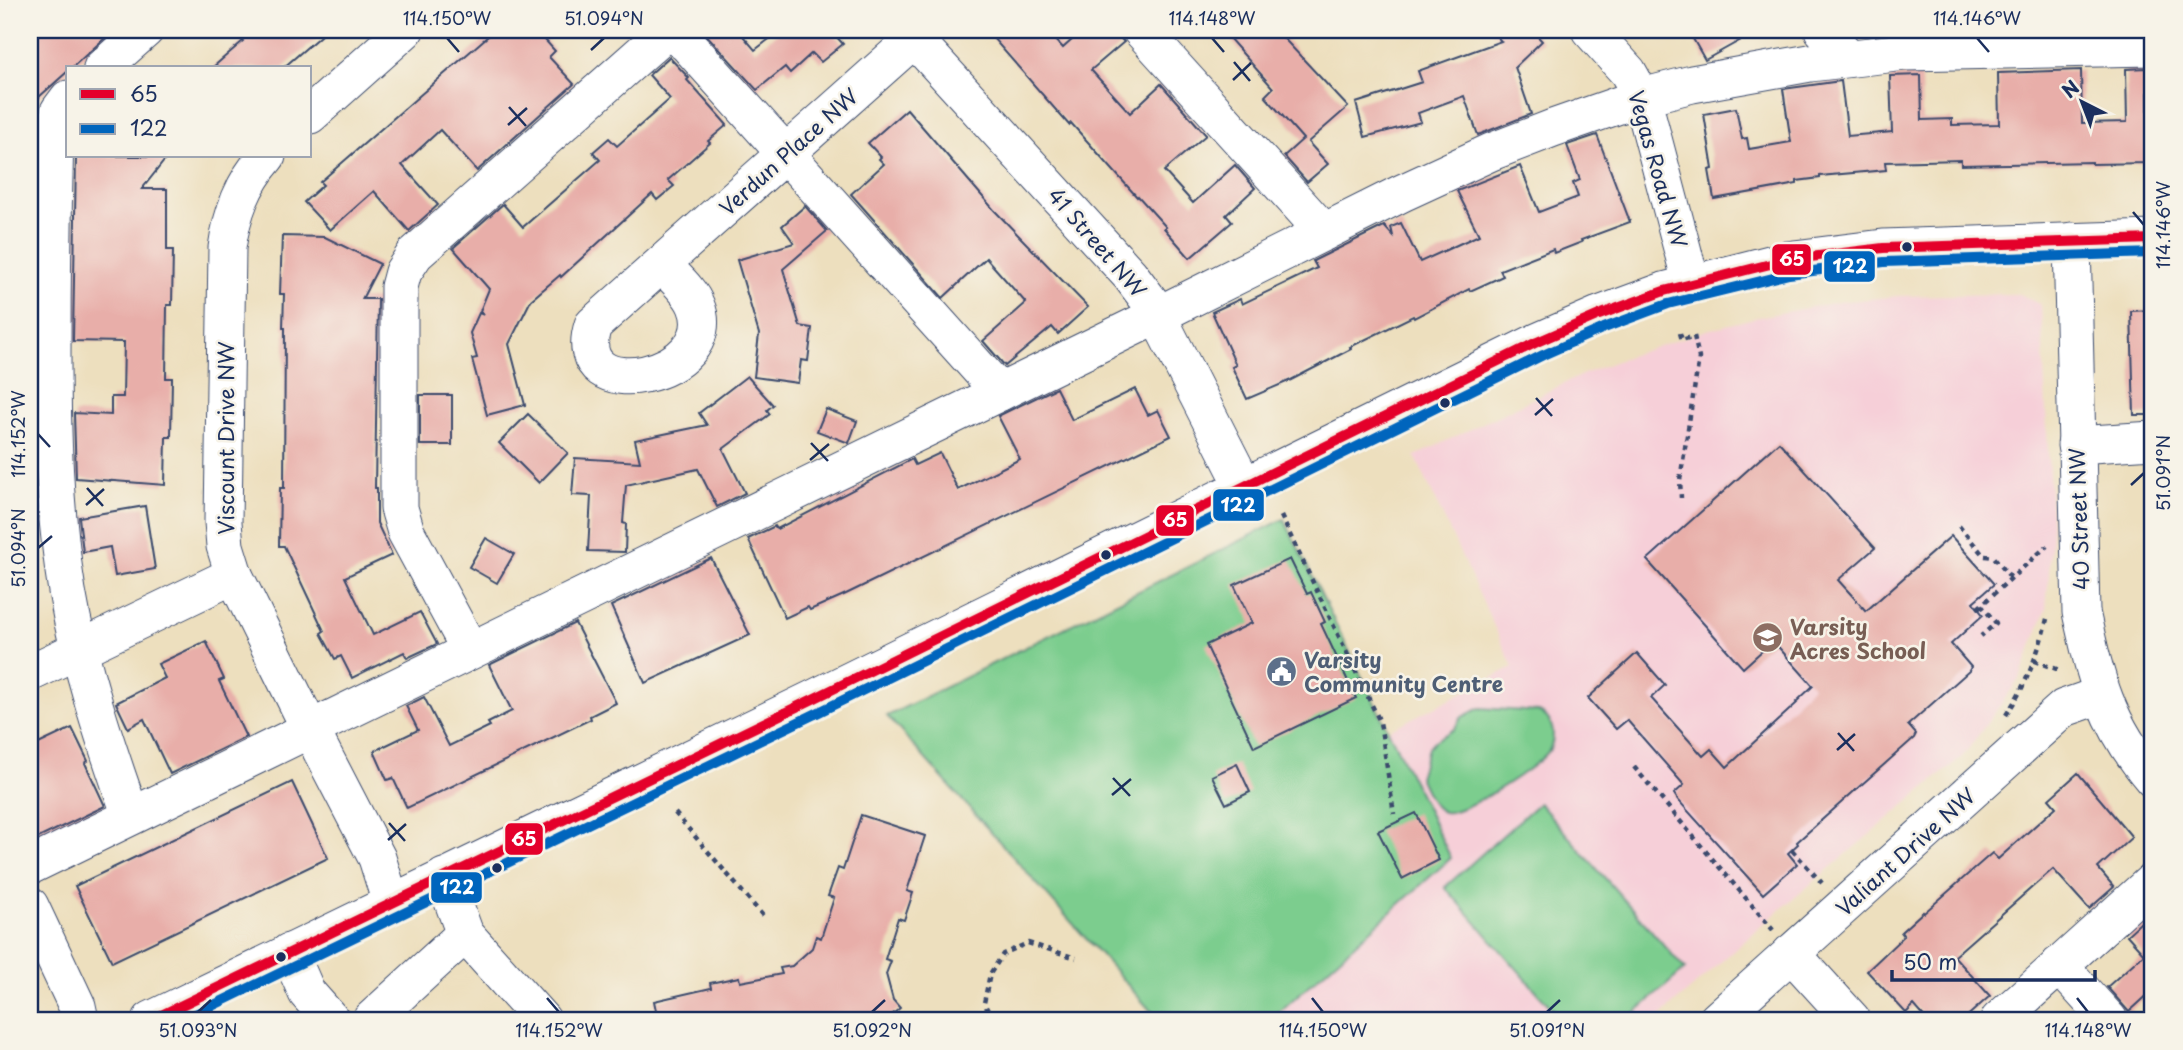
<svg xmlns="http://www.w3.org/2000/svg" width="2183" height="1050" font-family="'Playpen Sans',sans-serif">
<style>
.built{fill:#f6cfd8}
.green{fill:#7bcd8e;stroke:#4b7e76;stroke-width:2}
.building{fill:#e8aea9}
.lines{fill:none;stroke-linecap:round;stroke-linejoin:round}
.minor-casing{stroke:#3a496c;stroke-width:39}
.path{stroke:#3a496c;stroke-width:4.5;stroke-dasharray:5 5;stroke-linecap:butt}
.minor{stroke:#fff;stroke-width:37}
.bus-1-casing{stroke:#f7f3e8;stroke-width:16}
.bus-2-casing{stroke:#f7f3e8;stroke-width:16}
.bus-1{stroke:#e4002b;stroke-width:10}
.bus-2{stroke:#0065bd;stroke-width:10}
.ticks{fill:none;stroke:#1b2f5e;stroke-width:2.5}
.bus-dot{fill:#1b2f5e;stroke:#f7f3e8;stroke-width:2.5}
.labels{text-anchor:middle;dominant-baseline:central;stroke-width:5;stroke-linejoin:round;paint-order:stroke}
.street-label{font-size:21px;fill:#1b2f5e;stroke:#f7f3e8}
.education-label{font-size:21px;font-weight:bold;fill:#785e54;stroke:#f7f3e8;text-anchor:start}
.service-label{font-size:21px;font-weight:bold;fill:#4e5e75;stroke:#f7f3e8;text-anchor:start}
.line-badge{stroke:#f7f3e8;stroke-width:2.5}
.badge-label{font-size:19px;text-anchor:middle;font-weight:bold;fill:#fff}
.neatline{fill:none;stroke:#1b2f5e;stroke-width:2.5}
.ticks-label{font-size:18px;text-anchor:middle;fill:#1b2f5e}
</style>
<rect width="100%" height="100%" fill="#f7f3e8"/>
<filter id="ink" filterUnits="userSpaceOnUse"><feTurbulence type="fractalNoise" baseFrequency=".0143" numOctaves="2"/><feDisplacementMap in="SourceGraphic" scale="14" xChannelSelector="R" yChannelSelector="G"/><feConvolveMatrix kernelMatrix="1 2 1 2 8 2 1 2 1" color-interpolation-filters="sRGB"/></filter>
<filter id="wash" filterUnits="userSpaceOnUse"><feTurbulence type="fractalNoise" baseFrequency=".00686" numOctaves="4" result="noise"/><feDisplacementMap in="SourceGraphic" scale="28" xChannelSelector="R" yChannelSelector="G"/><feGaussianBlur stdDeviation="1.57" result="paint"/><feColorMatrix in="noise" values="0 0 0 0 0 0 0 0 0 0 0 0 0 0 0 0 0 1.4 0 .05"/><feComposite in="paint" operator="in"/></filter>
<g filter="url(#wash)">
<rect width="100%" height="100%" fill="#eddfbe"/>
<polygon class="built" points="2020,294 2041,305 2052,535 2046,609 2020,678 1963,756 1768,920 1656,1020 1270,1020 1451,858 1387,731 1513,667 1415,456 1586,373 1632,355 1707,330 1754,318 1839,302 1899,296"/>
<g class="green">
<polygon points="1284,519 1451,858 1270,1020 1159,1020 887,716"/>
<path d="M1480,708L1539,712C1553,718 1556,735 1550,749C1542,765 1460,817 1444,812C1431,808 1425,788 1419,777L1428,748L1433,742L1454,729L1462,717Z"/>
<polygon points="1539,803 1685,969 1627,1020 1562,1020 1445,887"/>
</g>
<g id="blocks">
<g class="building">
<polygon points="30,30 114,30 30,105"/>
<polygon points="233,30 327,30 283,68 212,68 243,41"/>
<polygon points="495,30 536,30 555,51 549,57 574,84 477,171 440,130 402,165 438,205 409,231 374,191 330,230 304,202 323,185 320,182"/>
<polygon points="702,30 738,30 755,50 781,30 838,30 834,34 843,44 821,62 812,53 790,73 785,67 757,90"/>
<polygon points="986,30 1047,30 1063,48 1083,30 1113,30 1124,42 1091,70 1130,113 1161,84 1206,135 1164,171 1193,203 1235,165 1255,188 1226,215 1232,222 1190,258 1164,228 1166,227 1138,196 1137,197 1071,123 1069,125"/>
<polygon points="1222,30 1276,30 1348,107 1308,142 1328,164 1307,182 1284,156 1303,139 1265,96 1273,88"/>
<polygon points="1491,30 1532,30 1542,41 1515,67 1531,114 1478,135 1464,96 1418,113 1421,122 1365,137 1356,103 1422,82 1418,71 1501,41"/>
<polygon points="1688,30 1759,30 1705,60"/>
<polygon points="669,57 689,78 687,80 727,125 708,141 710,143 668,180 674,186 657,200 652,194 561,277 560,275 531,300 509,344 525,405 487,415 472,359 477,358 470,333 479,313 484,315 480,311 489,289 453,248 503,204 523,227 600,160 593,152 609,138 617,146 670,99 649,75"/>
<polygon points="2148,68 2149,163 2092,164 2092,162 1961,165 1961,160 1885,162 1886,170 1820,176 1820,178 1797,181 1797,184 1714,199 1709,170 1713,169 1704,114 1736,108 1742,139 1747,138 1749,149 1791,142 1783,89 1841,81 1848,136 1892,132 1890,76 1921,75 1922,120 1952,119 1952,125 1999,124 1998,73 2081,70 2082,123 2127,122 2126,69"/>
<polygon points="907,109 994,210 1088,307 1058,334 1052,327 1005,366 983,341 1026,303 986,258 943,298 851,194 884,164 879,159 881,157 868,143"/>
<polygon points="1597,135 1630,222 1581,240 1582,242 1554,253 1553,249 1500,270 1503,276 1470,291 1469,289 1414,318 1413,316 1350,347 1351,349 1291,380 1247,399 1232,367 1236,365 1212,312 1240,299 1242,304 1317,268 1313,261 1384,226 1393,236 1391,227 1401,223 1420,262 1459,244 1479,235 1457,191 1520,166 1539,212 1578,197 1573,183 1580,180 1567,145"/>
<polygon points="76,156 168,156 142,189 167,189 167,250 173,250 172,305 167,305 166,378 172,378 171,437 166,437 165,485 76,478 74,413 111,415 111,397 123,397 124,342 73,341"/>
<polygon points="805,206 827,231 783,269 800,326 812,328 808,361 801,360 798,383 754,377 759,334 737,260 794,243 782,226"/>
<polygon points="282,236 325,237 380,264 362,299 378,299 375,488 377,488 377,523 392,555 345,577 373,635 420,612 437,644 407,658 404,652 352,678 341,656 335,659 321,633 324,631 284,546 279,546 280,488 284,488 285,328 283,328 284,294 280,294"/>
<polygon points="2153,310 2153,415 2134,415 2131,311"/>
<polygon points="747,376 773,405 767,410 770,414 723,449 745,493 717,507 698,469 626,485 623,523 626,524 625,552 588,551 591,496 572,495 575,458 640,462 635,440 707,425 699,413"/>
<polygon points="1056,388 1072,420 1135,389 1148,415 1158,410 1171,436 846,594 810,610 808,607 785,618 748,539 775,526 777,529 912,459 915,465 940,453 958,490 1020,459 998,416"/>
<rect x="420" y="395" width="32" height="50"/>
<polygon points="826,409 857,421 849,443 817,431"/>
<polygon points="528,414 568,453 539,483 499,443"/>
<polygon points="1779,442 1875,548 1838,580 1866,611 1951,536 1994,584 1973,602 1983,615 1951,644 1971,667 1969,671 1908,725 1916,734 1914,738 1797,842 1798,844 1788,853 1797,864 1763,894 1678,800 1674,794 1684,785 1627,720 1616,729 1588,698 1637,653 1665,685 1651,698 1703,756 1711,749 1727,767 1797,703 1796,702 1813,686 1773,641 1743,668 1647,560"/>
<polygon points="145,506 155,569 115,576 110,547 83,552 79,517"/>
<polygon points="486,538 514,554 497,583 469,567"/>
<polygon points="711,558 750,635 645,683 611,606"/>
<polygon points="1290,559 1307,594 1311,592 1325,622 1321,624 1356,698 1254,747 1206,645 1252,623 1234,585"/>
<polygon points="575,623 616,703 590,716 591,719 407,808 393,778 387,780 374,751 418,730 406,706 424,697 449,746 490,726 488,723 512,711 489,665"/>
<polygon points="206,641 224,679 219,681 246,737 170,774 144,719 128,728 116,703 165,678 158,664"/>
<polygon points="72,728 88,761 85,763 105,806 30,842 30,748"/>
<polygon points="1237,764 1250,792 1226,804 1212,776"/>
<polygon points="2078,773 2132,837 2098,868 2114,887 2089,909 2053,869 1954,956 1990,996 1963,1020 1927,1020 1914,1005 1906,1013 1867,971 1904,936 1901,932 1923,912 1924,913 1992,853 1998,859 2056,807 2049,799"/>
<polygon points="292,782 328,858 112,962 75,886"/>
<polygon points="1416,813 1439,860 1402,879 1378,831"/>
<polygon points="861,815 925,836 907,891 913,893 904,920 898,918 885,959 891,961 886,974 893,1000 900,1008 886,1020 658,1020 654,1001 711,988 710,983 739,977 740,982 782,974 780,968 792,966 812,948 816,936 821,938 834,898 828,896 838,868 843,870"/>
<polygon points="2153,911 2153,990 2129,1012 2107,987 2144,954 2127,935"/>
</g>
</g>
</g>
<g filter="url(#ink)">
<use href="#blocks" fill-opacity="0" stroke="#3a496c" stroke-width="2"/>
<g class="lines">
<defs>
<g id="minor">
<polyline points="906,30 1130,275 1151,303 1244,486"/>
<polyline points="1141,30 1324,232"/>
<polyline points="1590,30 1628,72 1642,97 1691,282"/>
<polyline points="1823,30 1849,58"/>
<polyline points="102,68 145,30"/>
<path d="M68,99L59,111L55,134C53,206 52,279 52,352C52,432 54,512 67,591C80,668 105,742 131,816"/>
<polyline points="310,115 405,30"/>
<path d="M267,156C243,183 232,213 227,248L223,522L225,546L234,575L310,729L377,858L391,903"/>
<path d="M2072,241L2081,612C2096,680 2106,724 2153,779"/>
<path d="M662,264C673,277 690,290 696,306C725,375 565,412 593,325L914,39"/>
<polyline points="2076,445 2153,440"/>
<polyline points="470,650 406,532 399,508 399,287 403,272 415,254 661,36 673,34 687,44 1000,392"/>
<polyline points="30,673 234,575"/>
<polyline points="30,866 1158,315 1402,193 1491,152 1553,128 1642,97 1692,84 1810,63 1905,52 2153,47"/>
<polyline points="444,877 465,934 542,1020"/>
<polyline points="30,906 77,1006 80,1020"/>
<polyline points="289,952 307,993 331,1020"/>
<polyline points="1791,953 1852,1020"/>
<polyline points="2059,965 2109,1020"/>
<polyline points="151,1020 813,699 1537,342 1599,315 1664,291 1786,260 1883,248 2153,239"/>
<polyline points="371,1020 465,934"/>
<polyline points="1717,1020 2064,708 2101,695"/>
<polyline points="1999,1020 2153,881"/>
</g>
</defs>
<use href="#minor" class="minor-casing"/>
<g class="path">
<polyline points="1680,333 1682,340 1694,336 1699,358 1680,480 1681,498"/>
<polyline points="1281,516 1380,722 1394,814"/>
<polyline points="1959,526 1984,556 1994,557 2011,578"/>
<polyline points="1981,605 1996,623 1981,636"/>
<polyline points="1978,608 2047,546"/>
<polyline points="2034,661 2062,671"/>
<path d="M2006,715C2027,684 2039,651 2048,615"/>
<polyline points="1634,767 1773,930"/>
<polyline points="675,813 764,917"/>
<polyline points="1792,850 1822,883"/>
<polyline points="993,1020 984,1003 990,974 1003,954 1028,943 1076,958"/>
</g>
<use href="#minor" class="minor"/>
<defs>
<polyline id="bus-1" points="151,1020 813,699 1537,342 1599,315 1664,291 1786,260 1883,248 2153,239"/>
<polyline id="bus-2" points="183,1020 819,712 1543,355 1604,328 1668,304 1789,274 1884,262 2153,253"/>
</defs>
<use href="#bus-1" class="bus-1-casing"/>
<use href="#bus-2" class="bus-2-casing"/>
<use href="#bus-1" class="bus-1"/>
<use href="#bus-2" class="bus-2"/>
</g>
</g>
<path class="ticks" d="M447,38L459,52M1212,38L1224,52M1977,38L1989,52M591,50L604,38M1234,62L1250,81M1233,80L1251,63M509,107L526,126M508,125L527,108M2133,212L2144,225M1536,398L1552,416M1535,415L1553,399M38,434L50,447M811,443L828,461M810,460L829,444M2131,485L2144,473M87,488L103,506M86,505L104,489M38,548L52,536M1838,733L1854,751M1837,750L1855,734M1113,778L1130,796M1112,795L1131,779M389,823L405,841M388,840L406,824M547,998L559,1012M1312,998L1323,1012M2077,998L2088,1012M198,1012L211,1000M872,1012L885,1000M1547,1012L1560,1000"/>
<defs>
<symbol id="school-disc" viewBox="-11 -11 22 22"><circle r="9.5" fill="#8d6e63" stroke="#f7f3e8"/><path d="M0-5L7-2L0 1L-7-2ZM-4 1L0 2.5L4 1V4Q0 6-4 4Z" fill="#fff"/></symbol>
<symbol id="civic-disc" viewBox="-11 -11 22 22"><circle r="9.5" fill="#5c6f8a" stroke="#f7f3e8"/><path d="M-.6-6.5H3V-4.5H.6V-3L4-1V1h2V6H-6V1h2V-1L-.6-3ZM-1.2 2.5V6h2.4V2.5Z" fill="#fff"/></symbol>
</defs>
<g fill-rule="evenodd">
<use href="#school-disc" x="1750" y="620" width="35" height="35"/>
<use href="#civic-disc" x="1264" y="654" width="35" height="35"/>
</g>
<g class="bus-dot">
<circle cx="1907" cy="247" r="6"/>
<circle cx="1445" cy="403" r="6"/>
<circle cx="1106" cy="555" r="6"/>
<circle cx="497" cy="868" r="6"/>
<circle cx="281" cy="957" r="6"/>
</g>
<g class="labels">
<g class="street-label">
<text transform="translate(788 151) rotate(-42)">Verdun Place NW</text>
<text transform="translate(1659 169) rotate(74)">Vegas Road NW</text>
<text transform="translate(1098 242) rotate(49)">41 Street NW</text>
<text transform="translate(225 438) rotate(-90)">Viscount Drive NW</text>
<text transform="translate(2078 519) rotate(-92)">40 Street NW</text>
<text transform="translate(1905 851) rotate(-42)">Valiant Drive NW</text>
</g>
<g class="education-label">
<text x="1790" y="626">Varsity<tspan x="1790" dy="24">Acres School</tspan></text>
</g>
<g class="service-label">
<text x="1304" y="659">Varsity<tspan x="1304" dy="24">Community Centre</tspan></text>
</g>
</g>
<g class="line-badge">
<rect x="1771" y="243" width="41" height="33" rx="7" fill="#e4002b"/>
<rect x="1823" y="250" width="53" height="33" rx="7" fill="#0065bd"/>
<rect x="1212" y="488" width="53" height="34" rx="7" fill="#0065bd"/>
<rect x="1155" y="504" width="40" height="33" rx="7" fill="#e4002b"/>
<rect x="504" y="822" width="40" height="34" rx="7" fill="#e4002b"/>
<rect x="430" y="871" width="53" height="33" rx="7" fill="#0065bd"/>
</g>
<g class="badge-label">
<text x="1792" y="266">65</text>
<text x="1850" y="273">122</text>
<text x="1238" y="512">122</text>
<text x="1175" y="527">65</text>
<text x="524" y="846">65</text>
<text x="457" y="894">122</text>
</g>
<rect width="2183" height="1050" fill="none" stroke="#f7f3e8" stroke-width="77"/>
<rect x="66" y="66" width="245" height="91" fill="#f7f3e8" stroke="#9fa5b1" stroke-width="2"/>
<rect x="80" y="89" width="35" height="10" fill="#e4002b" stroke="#9fa5b1" stroke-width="2"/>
<text x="130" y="102" font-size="21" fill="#1b2f5e">65</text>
<rect x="80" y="124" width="35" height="10" fill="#0065bd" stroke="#9fa5b1" stroke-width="2"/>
<text x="130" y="136" font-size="21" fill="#1b2f5e">122</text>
<g transform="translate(2082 102) rotate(318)" stroke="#f7f3e8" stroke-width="5" paint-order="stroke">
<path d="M0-5L12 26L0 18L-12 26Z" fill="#1b2f5e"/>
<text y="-10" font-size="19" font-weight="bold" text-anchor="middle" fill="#1b2f5e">N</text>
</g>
<path d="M1892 970v10h203v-10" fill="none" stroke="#1b2f5e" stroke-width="3.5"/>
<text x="1903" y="970" font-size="21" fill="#1b2f5e" stroke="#f7f3e8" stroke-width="5" paint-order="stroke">50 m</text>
<rect x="38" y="38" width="2106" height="974" class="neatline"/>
<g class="ticks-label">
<text x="447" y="25">114.150°W</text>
<text x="604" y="25">51.094°N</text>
<text x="1212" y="25">114.148°W</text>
<text x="1977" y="25">114.146°W</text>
<text transform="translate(2164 225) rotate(-90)" y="6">114.146°W</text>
<text transform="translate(19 434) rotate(-90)" y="6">114.152°W</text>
<text transform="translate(2164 473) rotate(-90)" y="6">51.091°N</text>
<text transform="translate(19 548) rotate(-90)" y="6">51.094°N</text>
<text x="198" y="1037">51.093°N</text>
<text x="559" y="1037">114.152°W</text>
<text x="872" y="1037">51.092°N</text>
<text x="1323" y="1037">114.150°W</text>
<text x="1547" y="1037">51.091°N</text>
<text x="2088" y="1037">114.148°W</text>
</g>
</svg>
